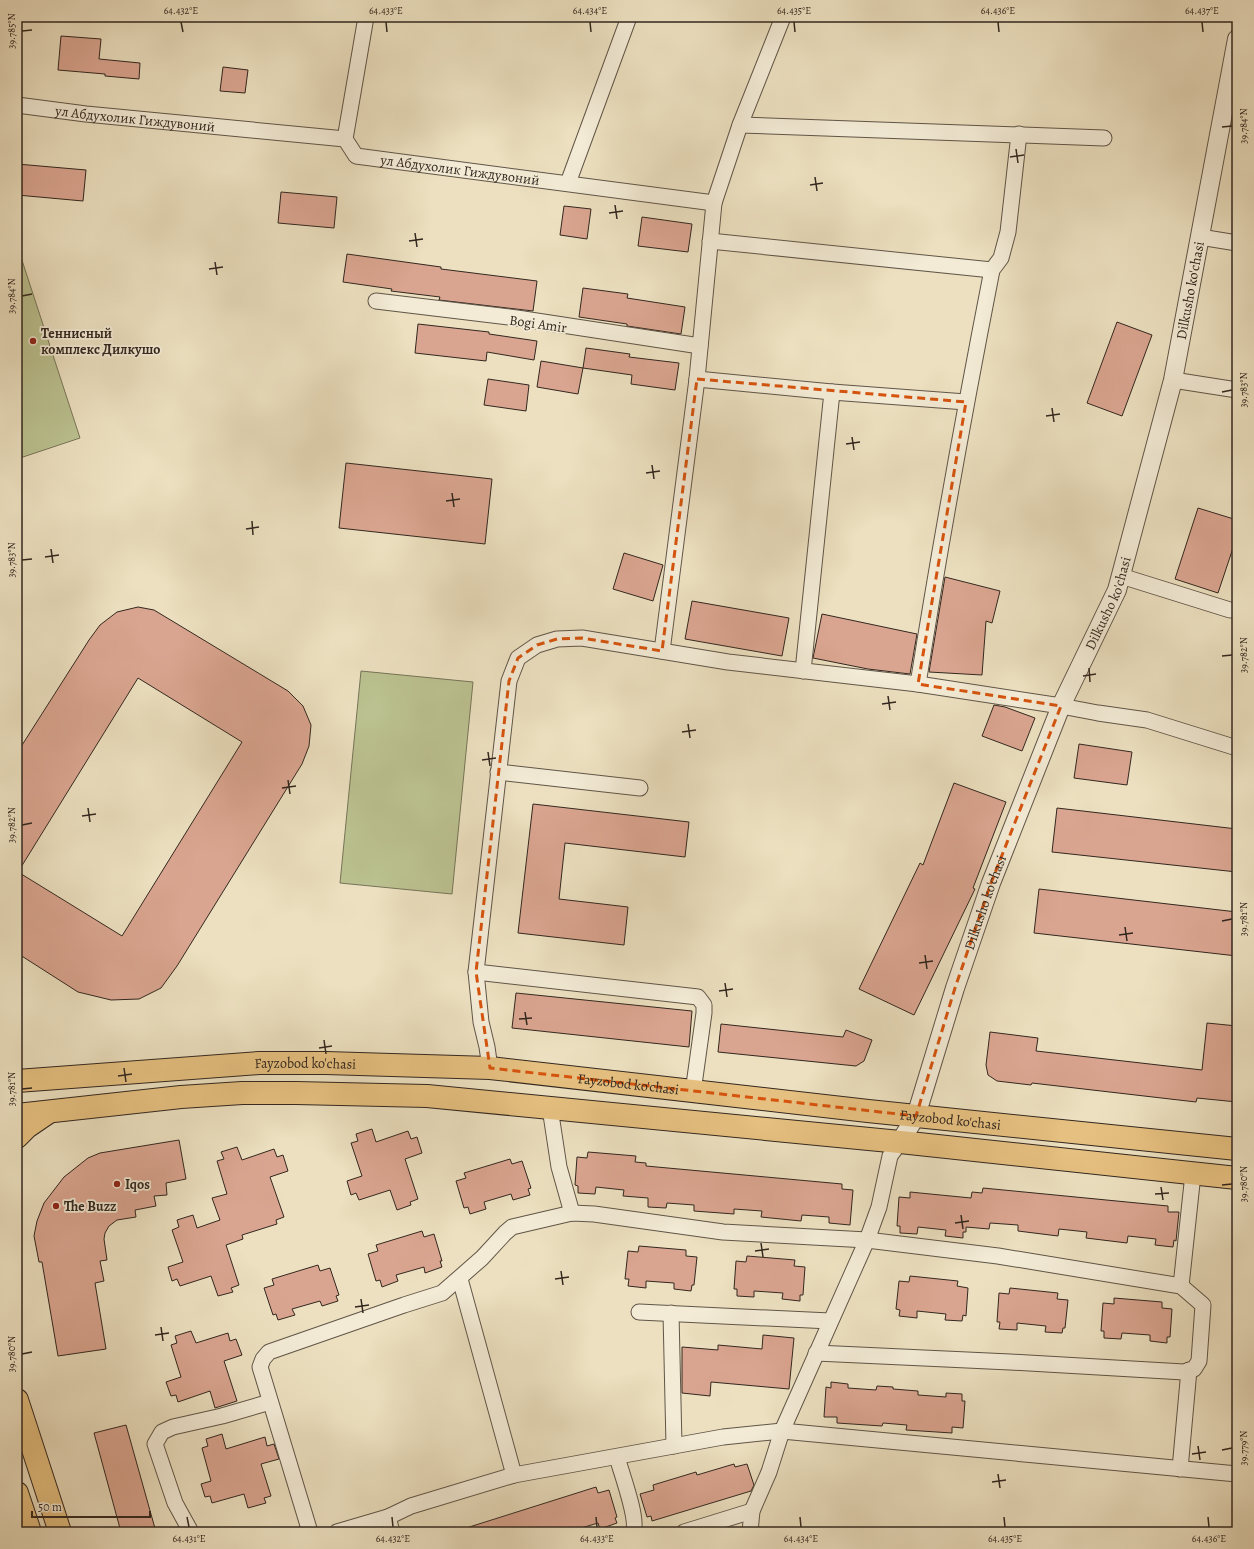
<svg xmlns="http://www.w3.org/2000/svg" width="1254" height="1549" font-family="Alegreya,serif">
<style>
.green{fill:#bbc190;stroke:#767458}
.building{fill:#daa590;stroke:#32271f;fill-rule:evenodd}
.lines{fill:none;stroke-linecap:round;stroke-linejoin:round}
.minor-casing{stroke:#605547;stroke-width:17}
.tertiary-casing{stroke:#605547;stroke-width:20}
.primary-casing{stroke:#32271f;stroke-width:24}
.minor{stroke:#f3ebd6;stroke-width:15}
.tertiary{stroke:#f3ebd6;stroke-width:18}
.primary{stroke:#e6c080;stroke-width:22}
.marked{fill:none;stroke:#d6540e;stroke-width:3;stroke-dasharray:8 5;stroke-linejoin:round}
.ticks{fill:none;stroke:#32271f;stroke-width:1.5}
.poi-dot{fill:#8f2418;stroke:#f3ebd6;stroke-width:1.5}
.labels{text-anchor:middle;dominant-baseline:central;stroke-width:3.5;stroke-linejoin:round;paint-order:stroke}
.street-label{font-size:14px;fill:#32271f;stroke:#f3ebd6}
.poi-label{font-size:14px;font-weight:bold;fill:#32271f;stroke:#f3ebd6;text-anchor:start}
.neatline{fill:none;stroke:#32271f;stroke-width:1.5}
.ticks-label{font-size:10px;text-anchor:middle;fill:#32271f}
</style>
<rect width="100%" height="100%" fill="#ece0c0"/>
<filter id="stains"><feTurbulence type="fractalNoise" baseFrequency=".005" numOctaves="4"/><feColorMatrix values="0 0 0 0 .2 0 0 0 0 .09 0 0 0 0 .02 0 0 0 .5 -.17"/></filter>
<radialGradient id="worn" r=".72"><stop offset=".6" stop-color="#630" stop-opacity="0"/><stop offset="1" stop-color="#630" stop-opacity=".3"/></radialGradient>
<g class="green">
<polygon points="17,245 80,438 17,459"/>
<polygon points="361,671 473,682 452,894 340,883"/>
</g>
<g class="building">
<polygon points="61,36 101,39 99,59 140,63 139,79 105,76 105,74 58,70"/>
<polygon points="223,67 248,70 245,93 220,91"/>
<polygon points="17,164 86,170 83,201 17,195"/>
<polygon points="281,192 337,197 334,228 278,223"/>
<polygon points="564,206 591,209 587,239 560,235"/>
<polygon points="642,217 692,224 688,252 638,246"/>
<polygon points="347,254 441,267 441,269 537,281 533,311 439,300 440,297 391,291 392,289 343,282"/>
<polygon points="583,288 628,294 627,298 685,307 681,334 627,326 627,324 579,317"/>
<polygon points="1117,322 1152,335 1122,416 1087,403"/>
<polygon points="418,324 489,332 489,334 537,341 534,360 487,352 486,361 415,353"/>
<polygon points="586,348 630,354 629,357 679,363 675,390 631,384 632,375 583,368"/>
<polygon points="541,361 583,368 578,394 537,387"/>
<polygon points="488,379 529,385 526,411 484,405"/>
<polygon points="346,463 492,479 485,544 339,528"/>
<polygon points="1198,508 1237,520 1237,536 1218,593 1175,579"/>
<polygon points="624,553 663,565 653,601 613,589"/>
<polygon points="945,577 1000,591 992,623 986,621 982,675 929,672"/>
<polygon points="692,601 789,618 782,656 685,639"/>
<path d="M138,607L154,610L288,691L303,706L311,725L309,746L302,764L177,966L161,988L139,999L111,1000L78,992L17,953V753L89,640L100,625L117,612ZM138,678L242,742L122,936L18,872Z"/>
<polygon points="822,614 917,634 910,674 868,669 813,658"/>
<polygon points="994,705 1005,707 1035,718 1022,751 982,736"/>
<polygon points="1079,744 1132,752 1127,785 1074,778"/>
<polygon points="954,783 1006,802 973,888 975,889 914,1015 859,989 920,863 923,865"/>
<polygon points="533,804 689,822 685,857 565,843 559,899 628,907 624,945 518,933"/>
<polygon points="1057,808 1237,829 1237,872 1052,852"/>
<polygon points="1039,889 1237,912 1237,956 1034,933"/>
<polygon points="516,993 692,1011 689,1047 512,1028"/>
<polygon points="1207,1023 1237,1026 1237,1102 1197,1098 1196,1102 1032,1083 1031,1085 997,1081 988,1075 986,1065 990,1032 1038,1038 1036,1051 1202,1070"/>
<polygon points="721,1024 843,1037 846,1030 872,1040 864,1061 856,1066 718,1052"/>
<polygon points="372,1129 376,1142 408,1131 411,1139 417,1137 422,1153 405,1159 418,1199 410,1202 411,1205 397,1210 390,1190 359,1200 356,1193 351,1195 347,1181 362,1176 351,1143 358,1141 356,1134"/>
<polygon points="179,1140 186,1179 166,1183 167,1195 154,1196 156,1206 135,1210 136,1217 117,1220 109,1226 105,1233 104,1239 107,1260 100,1261 104,1281 95,1283 106,1349 58,1356 42,1262 39,1262 34,1236 37,1221 44,1203 64,1177 88,1158 100,1153"/>
<polygon points="237,1147 242,1160 274,1149 277,1157 283,1155 288,1171 270,1177 284,1217 276,1220 277,1224 242,1235 243,1239 226,1245 239,1285 231,1288 233,1292 218,1296 211,1276 180,1286 177,1279 172,1281 168,1267 183,1262 172,1230 179,1227 177,1220 193,1215 197,1228 220,1220 212,1198 227,1194 217,1161 224,1159 221,1152"/>
<polygon points="588,1152 636,1156 635,1162 646,1163 646,1166 842,1184 842,1189 853,1190 850,1225 829,1223 829,1217 802,1215 801,1221 761,1217 762,1211 734,1209 734,1214 694,1211 694,1205 667,1203 666,1208 648,1207 648,1198 623,1196 624,1190 596,1187 595,1194 578,1193 578,1186 575,1185 577,1157 587,1158"/>
<polygon points="510,1159 512,1164 522,1161 531,1188 528,1189 530,1195 513,1200 511,1194 484,1202 486,1209 470,1214 468,1207 464,1208 456,1181 466,1178 464,1173"/>
<polygon points="983,1188 1168,1206 1168,1212 1179,1212 1176,1241 1174,1240 1173,1247 1155,1245 1156,1239 1128,1236 1127,1243 1086,1238 1087,1232 1059,1229 1058,1236 1018,1231 1018,1225 990,1223 989,1229 966,1227 966,1232 963,1232 963,1238 945,1236 946,1230 918,1227 917,1234 900,1233 900,1226 897,1226 899,1197 910,1198 910,1192 971,1198 972,1192 982,1193"/>
<polygon points="422,1231 424,1237 434,1234 442,1261 440,1261 442,1267 425,1273 424,1267 396,1275 398,1281 382,1287 380,1280 376,1281 368,1254 378,1251 376,1245"/>
<polygon points="639,1246 686,1250 686,1256 697,1257 694,1285 692,1285 691,1291 674,1289 674,1283 646,1281 646,1288 628,1286 629,1279 625,1279 628,1251 638,1252"/>
<polygon points="747,1256 795,1260 794,1266 805,1267 803,1295 800,1295 800,1301 782,1299 783,1293 754,1291 754,1297 737,1296 737,1289 734,1289 736,1261 746,1262"/>
<polygon points="318,1265 320,1271 330,1268 339,1295 336,1296 338,1301 322,1306 320,1301 292,1309 295,1315 278,1320 276,1314 273,1315 264,1288 274,1285 272,1279"/>
<polygon points="910,1276 958,1281 957,1286 968,1288 966,1316 963,1315 962,1321 945,1320 946,1314 917,1311 917,1318 899,1316 900,1310 896,1309 899,1281 909,1282"/>
<polygon points="1010,1288 1058,1293 1057,1299 1068,1300 1065,1328 1063,1328 1062,1333 1045,1332 1046,1326 1017,1323 1017,1330 999,1329 1000,1322 997,1322 999,1293 1009,1294"/>
<polygon points="1114,1298 1162,1302 1162,1308 1172,1309 1170,1337 1167,1337 1167,1343 1150,1341 1150,1335 1122,1333 1121,1339 1104,1338 1104,1331 1101,1331 1103,1303 1114,1304"/>
<polygon points="191,1331 196,1343 228,1333 230,1341 236,1339 242,1355 224,1361 237,1401 215,1408 210,1391 178,1402 176,1395 171,1396 166,1382 181,1377 171,1345 177,1343 175,1336"/>
<polygon points="763,1335 794,1338 789,1389 711,1382 710,1396 682,1393 682,1347 718,1350 718,1345 762,1349"/>
<polygon points="831,1382 848,1384 848,1388 876,1390 877,1386 893,1387 893,1389 918,1391 918,1395 946,1397 946,1393 962,1394 962,1401 965,1401 963,1428 952,1427 952,1433 906,1430 907,1425 883,1423 882,1426 837,1423 837,1417 824,1417 826,1387 831,1388"/>
<polygon points="126,1425 156,1532 121,1532 94,1433"/>
<polygon points="222,1434 226,1449 265,1437 267,1446 274,1444 279,1459 261,1464 271,1496 264,1498 266,1503 248,1508 244,1494 212,1503 210,1496 205,1497 201,1484 211,1481 202,1448 208,1446 206,1439"/>
<polygon points="734,1464 735,1467 747,1464 754,1485 751,1491 652,1521 651,1516 647,1517 640,1494 654,1490 653,1485 696,1472 697,1475"/>
<polygon points="596,1487 598,1493 609,1490 617,1517 615,1518 617,1523 600,1529 598,1523 568,1532 463,1532 463,1529"/>
</g>
<g class="lines">
<defs>
<g id="minor">
<path id="s1" d="M17,105L86,114L345,139L356,156L714,203L740,125L783,17"/>
<polyline points="740,125 1104,138"/>
<polyline points="345,139 366,17"/>
<polyline points="568,183 629,17"/>
<polyline points="1200,237 1237,243"/>
<polyline points="710,241 992,270"/>
<polyline points="376,301 517,318 700,346"/>
<polyline points="697,379 832,392 966,402"/>
<polyline points="1173,380 1237,390"/>
<polyline points="1121,576 1230,610"/>
<polyline points="662,651 697,379 714,203"/>
<polyline points="803,671 832,392"/>
<path d="M918,684C940,546 965,408 992,270L1001,258L1008,232L1019,134"/>
<polyline points="498,772 640,788"/>
<polyline points="476,972 698,997 704,1005 704,1013 693,1092"/>
<polyline points="490,1068 487,1047 481,1022 476,972 509,681 518,658 537,645 557,639 582,638 728,662 918,684 1061,706 1098,713 1147,720 1237,748"/>
<polyline points="550,1108 559,1167 572,1213"/>
<polyline points="460,1279 514,1475"/>
<polyline points="1181,1286 1193,1174"/>
<polyline points="639,1312 830,1321"/>
<polyline points="671,1313 674,1446"/>
<path d="M617,1457C621,1472 639,1520 633,1532"/>
<polyline points="1180,1469 1189,1370"/>
<polyline points="388,1517 392,1532"/>
<polyline points="191,1532 175,1503 155,1444 162,1432 173,1427 222,1416 270,1402"/>
<polyline points="310,1532 260,1367 263,1359 269,1352 404,1305 442,1293 482,1258 505,1233 512,1227 572,1213 594,1214 723,1232 867,1240 998,1256 1181,1286 1203,1305 1199,1361 1194,1369 1184,1372 1010,1362 816,1353"/>
<polyline points="337,1532 388,1517 411,1506 514,1475 723,1437 782,1431 1237,1474"/>
<polyline points="684,1532 752,1511"/>
<polyline points="750,1532 752,1511 769,1472 782,1431 867,1240 879,1207 890,1156 900,1142"/>
</g>
<g id="tertiary">
<path id="s2" d="M900,1142L916,1116L955,988L991,883L1061,706L1117,590L1173,380L1237,39"/>
</g>
<g id="primary">
<path id="s3" d="M17,1081L259,1063H326L490,1068L868,1111L1237,1149"/>
<polyline points="17,1115 181,1097 242,1093 296,1093 427,1096 900,1142 1237,1178"/>
<polyline points="17,1137 27,1127 49,1112"/>
<polyline points="17,1400 60,1532"/>
<polyline points="17,1493 30,1532"/>
</g>
</defs>
<use href="#minor" class="minor-casing"/>
<use href="#tertiary" class="tertiary-casing"/>
<use href="#primary" class="primary-casing"/>
<use href="#minor" class="minor"/>
<use href="#tertiary" class="tertiary"/>
<use href="#primary" class="primary"/>
</g>
<path class="marked" d="M697,379L966,402L918,684L1061,706L991,883L955,988L916,1116L490,1068L476,972L509,681L518,658L537,645L557,639L582,638L662,651Z"/>
<path class="ticks" d="M181,22L183,32M386,22L387,32M590,22L591,32M794,22L795,32M998,22L999,32M1202,22L1203,32M22,31L32,30M1222,127L1232,126M1016,149L1018,163M1010,157L1024,155M815,177L817,191M810,185L823,183M615,205L617,219M609,213L623,211M415,233L417,247M409,241L423,239M215,262L217,275M209,269L223,267M22,296L32,294M1222,392L1232,390M1052,408L1054,422M1046,416L1060,414M852,437L854,450M846,444L860,442M652,465L654,479M646,473L660,471M452,493L454,507M446,501L460,499M252,521L253,535M246,529L259,527M51,549L53,563M45,557L59,555M22,560L32,559M1222,656L1232,655M1089,668L1090,682M1083,676L1096,674M888,696L890,710M882,704L896,702M688,724L690,738M682,732L696,730M488,752L490,766M482,760L496,758M288,780L290,794M282,788L296,786M88,808L90,822M82,816L96,814M22,825L32,823M1222,921L1232,919M1125,927L1127,941M1119,935L1133,933M925,955L927,969M919,963L933,961M725,983L727,997M719,991L733,989M525,1012L527,1025M519,1019L532,1018M324,1040L326,1054M319,1048L332,1046M124,1068L126,1082M118,1076L132,1074M22,1089L32,1088M1222,1185L1232,1184M1161,1187L1163,1200M1155,1194L1169,1193M961,1215L963,1229M955,1223L969,1221M761,1243L763,1257M755,1251L769,1249M561,1271L563,1285M555,1279L569,1277M361,1299L363,1313M355,1307L369,1305M161,1327L163,1341M155,1335L169,1333M22,1354L32,1352M1198,1446L1200,1460M1222,1450L1232,1448M1192,1454L1206,1452M998,1474L1000,1488M992,1482L1006,1480M187,1517L189,1527M392,1517L393,1527M596,1517L597,1527M800,1517L801,1527M1004,1517L1005,1527M1208,1517L1209,1527"/>
<g class="poi-dot">
<circle cx="33" cy="341" r="4"/>
<circle cx="117" cy="1184" r="4"/>
<circle cx="56" cy="1206" r="4"/>
</g>
<g class="labels">
<g class="street-label">
<text stroke="none"><textPath href="#s1" startOffset="119">ул Абдухолик Гиждувоний</textPath></text>
<text stroke="none"><textPath href="#s1" startOffset="455">ул Абдухолик Гиждувоний</textPath></text>
<text stroke="none"><textPath href="#s2" startOffset="903">Dilkusho ko'chasi</textPath></text>
<text transform="translate(538 324) rotate(8)">Bogi Amir</text>
<text stroke="none"><textPath href="#s2" startOffset="579">Dilkusho ko'chasi</textPath></text>
<text stroke="none"><textPath href="#s2" startOffset="255">Dilkusho ko'chasi</textPath></text>
<text stroke="none"><textPath href="#s3" startOffset="289">Fayzobod ko'chasi</textPath></text>
<text stroke="none"><textPath href="#s3" startOffset="613">Fayzobod ko'chasi</textPath></text>
<text stroke="none"><textPath href="#s3" startOffset="937">Fayzobod ko'chasi</textPath></text>
</g>
<g class="poi-label">
<text x="41" y="333">Теннисный<tspan x="41" dy="16">комплекс Дилкушо</tspan></text>
<text x="125" y="1184">Iqos</text>
<text x="64" y="1206">The Buzz</text>
</g>
</g>
<rect width="1254" height="1549" fill="none" stroke="#ece0c0" stroke-width="44"/>
<path d="M32 1511v6h118v-6" fill="none" stroke="#32271f" stroke-width="2"/>
<text x="38" y="1511" font-size="12" fill="#32271f" stroke="#f3ebd6" stroke-width="3" paint-order="stroke">50 m</text>
<rect x="22" y="22" width="1210" height="1505" class="neatline"/>
<g class="ticks-label">
<text x="181" y="14">64.432°E</text>
<text x="386" y="14">64.433°E</text>
<text x="590" y="14">64.434°E</text>
<text x="794" y="14">64.435°E</text>
<text x="998" y="14">64.436°E</text>
<text x="1202" y="14">64.437°E</text>
<text transform="translate(11 31) rotate(-90)" y="4">39.785°N</text>
<text transform="translate(1243 126) rotate(-90)" y="4">39.784°N</text>
<text transform="translate(11 296) rotate(-90)" y="4">39.784°N</text>
<text transform="translate(1243 390) rotate(-90)" y="4">39.783°N</text>
<text transform="translate(11 560) rotate(-90)" y="4">39.783°N</text>
<text transform="translate(1243 655) rotate(-90)" y="4">39.782°N</text>
<text transform="translate(11 825) rotate(-90)" y="4">39.782°N</text>
<text transform="translate(1243 919) rotate(-90)" y="4">39.781°N</text>
<text transform="translate(11 1089) rotate(-90)" y="4">39.781°N</text>
<text transform="translate(1243 1184) rotate(-90)" y="4">39.780°N</text>
<text transform="translate(11 1354) rotate(-90)" y="4">39.780°N</text>
<text transform="translate(1243 1448) rotate(-90)" y="4">39.779°N</text>
<text x="189" y="1542">64.431°E</text>
<text x="393" y="1542">64.432°E</text>
<text x="597" y="1542">64.433°E</text>
<text x="801" y="1542">64.434°E</text>
<text x="1005" y="1542">64.435°E</text>
<text x="1209" y="1542">64.436°E</text>
</g>
<rect width="100%" height="100%" filter="url(#stains)"/>
<rect width="100%" height="100%" fill="url(#worn)"/>
</svg>
